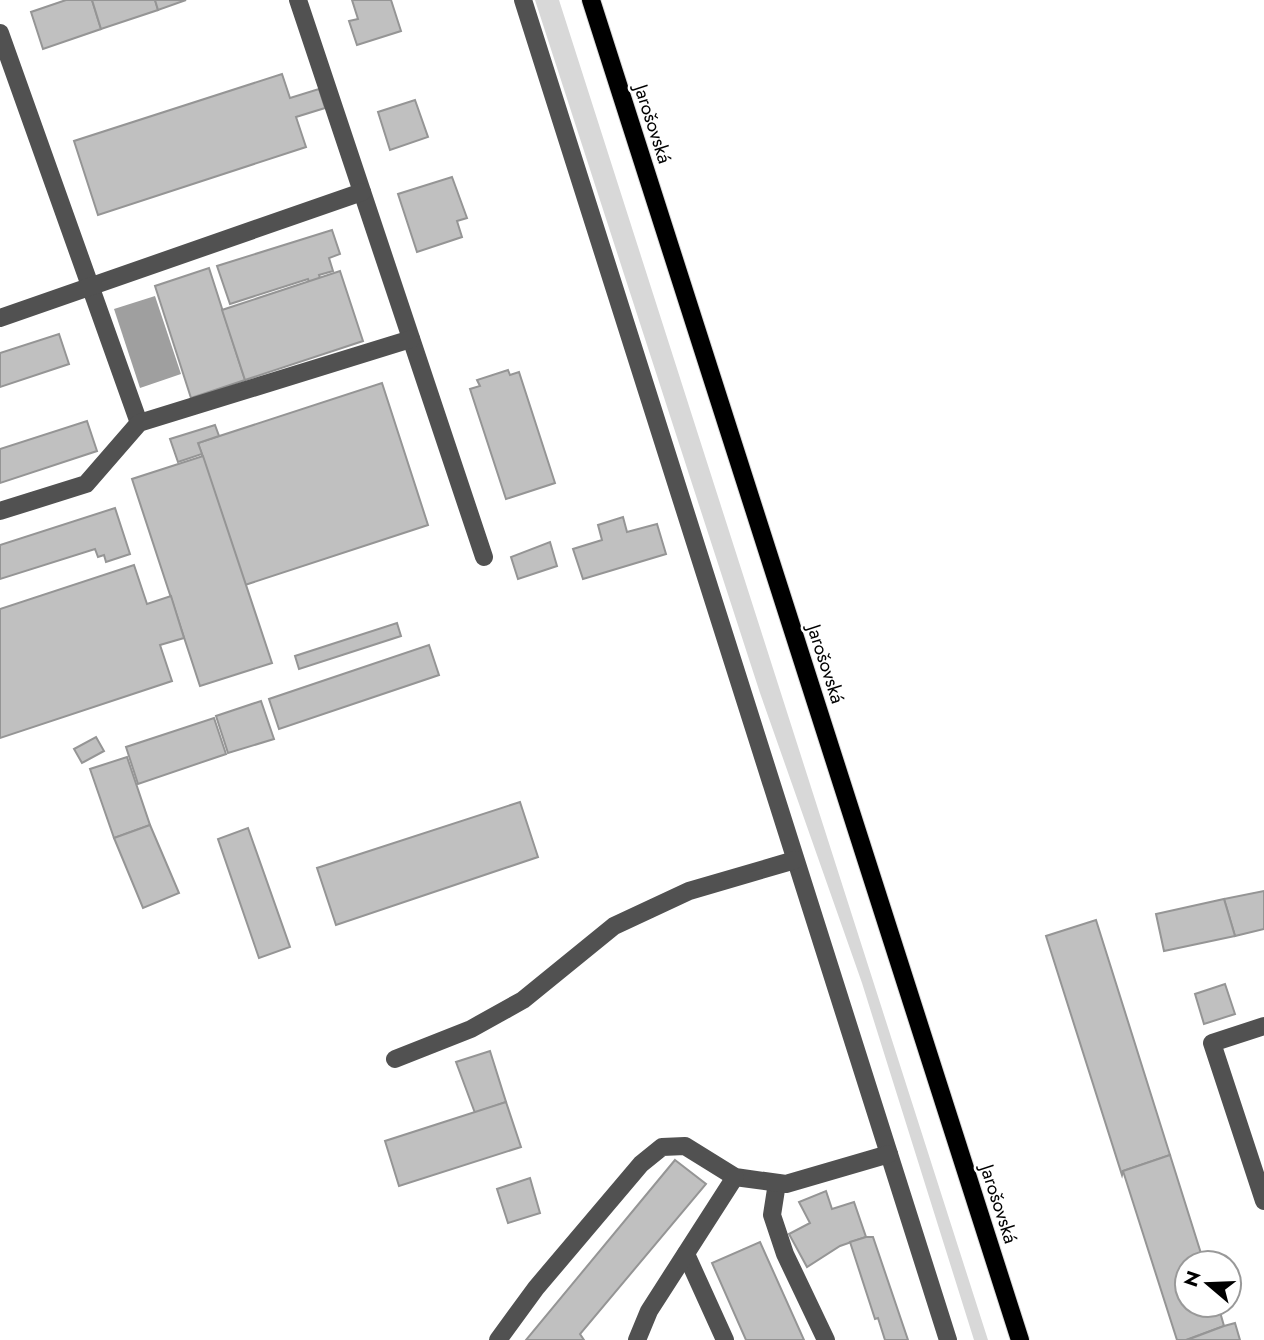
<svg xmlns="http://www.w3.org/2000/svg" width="1264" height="1340" font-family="Jost,sans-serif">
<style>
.green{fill:#d8d8d8}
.water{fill:#9f9f9f}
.building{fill:#c0c0c0;stroke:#959595;stroke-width:2}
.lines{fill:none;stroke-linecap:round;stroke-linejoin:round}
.major-casing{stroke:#dbdbdb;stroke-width:20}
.minor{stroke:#515151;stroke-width:18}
.major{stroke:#000;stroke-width:18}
.labels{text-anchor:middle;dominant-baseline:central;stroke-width:5;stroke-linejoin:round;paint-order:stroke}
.street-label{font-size:19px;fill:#000;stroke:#fff}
</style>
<rect width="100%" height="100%" fill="#fff"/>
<polygon class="green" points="535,0 559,0 988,1340 974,1340 862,983 760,693"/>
<polygon class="water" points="155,296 181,374 140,388 114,309"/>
<g class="building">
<polygon points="66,0 92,0 101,29 43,49 31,12"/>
<polygon points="92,0 155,0 158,10 101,29"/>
<polygon points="155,0 186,0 158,10"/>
<polygon points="352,0 391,0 401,31 357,45 349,21 358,19"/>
<polygon points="282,74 290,98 319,89 325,108 296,117 306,147 98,215 74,141"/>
<polygon points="415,100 428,137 390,150 378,112"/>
<polygon points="452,177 467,218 457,221 462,237 417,252 398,194"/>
<polygon points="332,230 340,254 329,258 333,271 319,275 321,281 310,285 308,279 230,304 217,266"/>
<polygon points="209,268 245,380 191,398 155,286"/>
<polygon points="340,271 363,341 245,380 222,310"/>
<polygon points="59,334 69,364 0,387 0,353"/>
<polygon points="508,370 510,375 519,372 555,483 506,499 470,389 480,386 477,380"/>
<polygon points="382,383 428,525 245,585 198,443"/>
<polygon points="87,421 97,451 0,483 0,449"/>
<polygon points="215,425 219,436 198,443 202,454 178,462 170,439"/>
<polygon points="203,456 272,663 200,686 132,479"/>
<polygon points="115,508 130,554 106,562 104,555 98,557 95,549 0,579 0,545"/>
<polygon points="623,517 627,532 657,524 666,554 583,579 573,549 602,540 598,525"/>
<polygon points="550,542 557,566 518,579 511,557"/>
<polygon points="134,565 147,604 171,596 184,638 160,645 172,681 0,738 0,609"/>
<polygon points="397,623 401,636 299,669 295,656"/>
<polygon points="429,645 439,675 279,729 269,699"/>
<polygon points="261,701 274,739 228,753 216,716"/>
<polygon points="214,718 226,754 138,784 126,747"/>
<polygon points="96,737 104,751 82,763 74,749"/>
<polygon points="127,757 150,825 114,838 90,769"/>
<polygon points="520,802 538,857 336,925 317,868"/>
<polygon points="150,825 179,893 143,908 114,838"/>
<polygon points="248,828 290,947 259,958 218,839"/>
<polygon points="1264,891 1264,929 1235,936 1224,899"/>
<polygon points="1224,899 1235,936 1164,951 1156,914"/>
<polygon points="1096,920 1170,1155 1123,1171 1122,1175 1046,936"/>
<polygon points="1225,984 1235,1014 1204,1024 1195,994"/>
<polygon points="490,1051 506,1102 475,1113 456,1062"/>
<polygon points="506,1102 521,1147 399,1186 385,1141"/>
<polygon points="1170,1155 1204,1263 1187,1263 1187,1305 1218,1305 1224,1326 1186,1340 1177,1340 1123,1171"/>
<polygon points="675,1160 706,1184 580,1334 584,1340 526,1340"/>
<polygon points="530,1178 540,1213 508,1223 497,1189"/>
<polygon points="826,1191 832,1209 854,1202 866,1237 840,1246 807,1267 789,1234 810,1223 799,1202"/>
<polygon points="866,1237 873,1237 908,1340 885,1340 878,1318 875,1319 850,1242"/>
<polygon points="760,1242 804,1340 746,1340 712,1263"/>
<polygon points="1235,1323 1240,1340 1187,1340 1224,1326"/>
</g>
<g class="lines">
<defs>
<polyline id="major" points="591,0 1020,1340"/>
</defs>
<use href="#major" class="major-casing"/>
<g class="minor">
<polyline points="298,0 484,557"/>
<polyline points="523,0 948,1340"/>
<polyline points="0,33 139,423"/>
<polyline points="0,318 362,192"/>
<polyline points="0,511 86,484 139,423 411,339"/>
<polyline points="1264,1026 1212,1043 1264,1201"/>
<polyline points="395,1059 471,1029 523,1000 614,926 689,891 795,860"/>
<polyline points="777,1183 772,1215 785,1254 826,1340"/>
<polyline points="686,1254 725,1340"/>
<polyline points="498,1340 536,1288 641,1164 662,1147 685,1146 735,1177 786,1184 889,1154"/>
<polyline points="637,1340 649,1311 735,1177"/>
</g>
<use href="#major" class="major"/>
</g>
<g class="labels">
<g class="street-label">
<text transform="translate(653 124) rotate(72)">Jarošovská</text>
<text transform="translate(826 664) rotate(72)">Jarošovská</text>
<text transform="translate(999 1204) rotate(72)">Jarošovská</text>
</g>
</g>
<g transform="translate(1208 1284) rotate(289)"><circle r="33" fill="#ffffff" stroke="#999999" stroke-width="2"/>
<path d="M0-5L12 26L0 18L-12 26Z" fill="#000000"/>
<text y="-10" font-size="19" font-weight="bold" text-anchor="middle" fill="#000000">N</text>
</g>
</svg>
